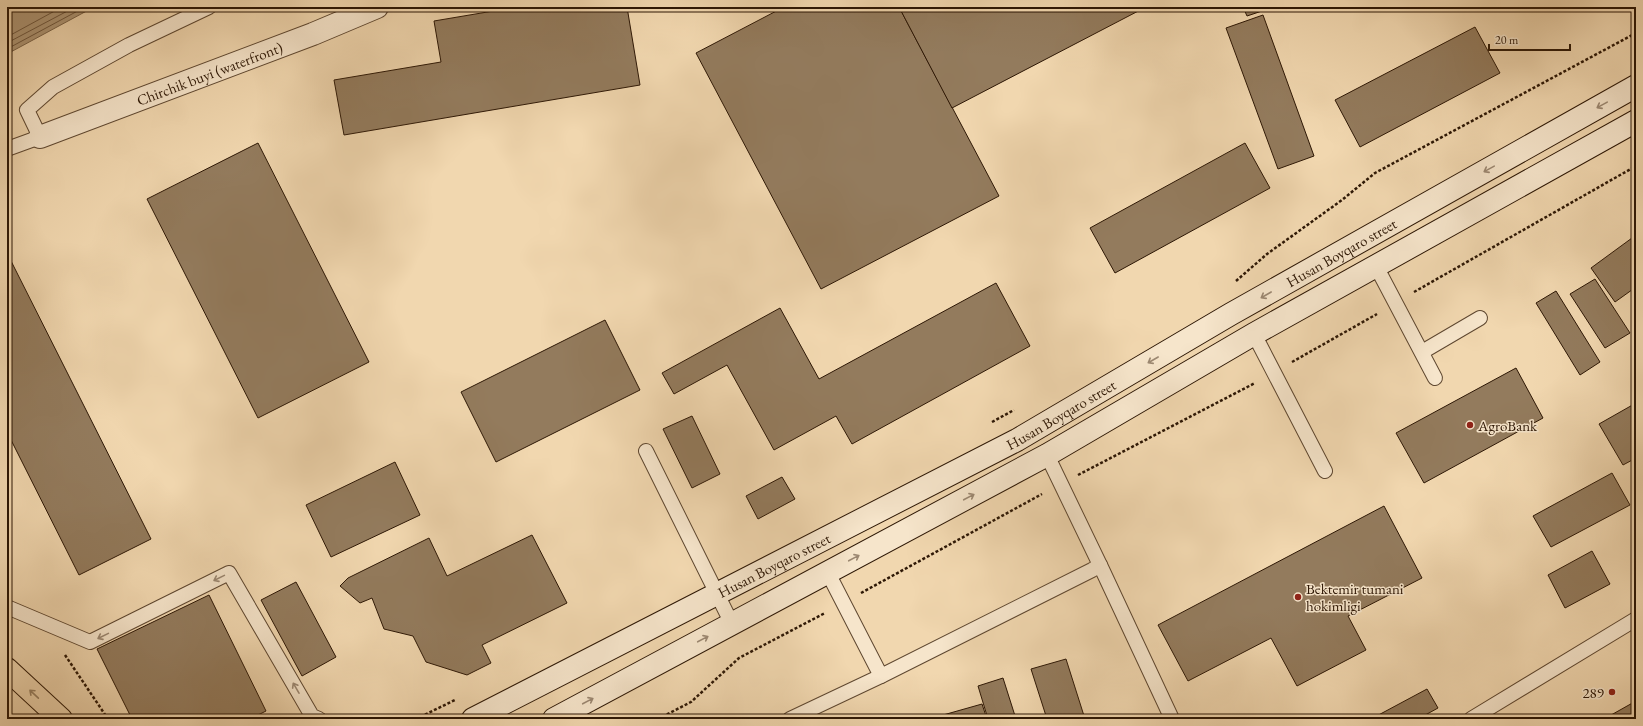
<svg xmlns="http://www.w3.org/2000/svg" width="1643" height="726" font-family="'EB Garamond',serif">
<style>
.water{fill:#ae9675;stroke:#7a6348}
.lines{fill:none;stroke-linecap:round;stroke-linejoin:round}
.shore{stroke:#6e563d;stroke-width:1}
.building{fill:#937b5d;stroke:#2d1705}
.lane-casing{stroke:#5e4730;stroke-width:16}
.street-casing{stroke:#5e4730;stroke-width:24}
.secondary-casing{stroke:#2d1705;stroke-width:24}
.highway-casing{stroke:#2d1705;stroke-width:24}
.path{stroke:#2d1705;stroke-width:2.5;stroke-dasharray:3 2;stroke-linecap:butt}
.lane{stroke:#f6e5cb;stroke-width:14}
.street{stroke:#f6e5cb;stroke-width:22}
.secondary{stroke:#f6e5cb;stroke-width:22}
.highway{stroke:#f1d7af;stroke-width:22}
.oneway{stroke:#9c8872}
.oneway2{stroke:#998162}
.poi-dot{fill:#8f2418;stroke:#f6e5cb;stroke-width:1.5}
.labels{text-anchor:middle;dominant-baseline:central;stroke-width:3;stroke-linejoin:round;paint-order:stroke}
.street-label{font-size:15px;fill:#2d1705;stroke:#f6e5cb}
.poi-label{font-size:15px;fill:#2d1705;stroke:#f6e5cb;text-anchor:start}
</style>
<rect width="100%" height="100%" fill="#f1d7af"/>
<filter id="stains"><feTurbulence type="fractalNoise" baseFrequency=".005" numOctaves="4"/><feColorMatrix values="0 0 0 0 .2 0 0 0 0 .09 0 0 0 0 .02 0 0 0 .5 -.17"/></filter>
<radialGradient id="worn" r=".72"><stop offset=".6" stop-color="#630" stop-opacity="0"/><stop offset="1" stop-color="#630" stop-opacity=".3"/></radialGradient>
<polygon class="water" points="7,7 94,7 7,54"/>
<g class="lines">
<g class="shore">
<polyline points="7,37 62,7"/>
<polyline points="7,43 75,7"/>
<polyline points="7,49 85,7"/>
</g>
</g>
<g class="building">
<polygon points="517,7 627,7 640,85 344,135 334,80 441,62 434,21"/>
<polygon points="784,7 899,7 999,196 821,289 696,53"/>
<polygon points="899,7 1146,7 952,108"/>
<polygon points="1243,7 1274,7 1247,16"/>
<polygon points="1263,15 1314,156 1278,169 1226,28"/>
<polygon points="1475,27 1500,73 1360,147 1335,100"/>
<polygon points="258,143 369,362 258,418 147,199"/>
<polygon points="1245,143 1270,188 1115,273 1090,228"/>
<polygon points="1632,238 1636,243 1636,287 1615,302 1591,268"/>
<polygon points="7,253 151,539 79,575 7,432"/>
<polygon points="1595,279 1630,333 1605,348 1570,294"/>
<polygon points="996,283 1030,346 852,444 836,416 774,450 727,365 674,394 662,373 780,308 819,379"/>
<polygon points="1556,291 1600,362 1580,375 1536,303"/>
<polygon points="605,320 640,390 496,462 461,392"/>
<polygon points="1516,368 1543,418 1424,483 1396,433"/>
<polygon points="1636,403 1636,458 1623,465 1599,424"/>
<polygon points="692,416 720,474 692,488 663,429"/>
<polygon points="395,462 420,515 331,557 306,505"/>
<polygon points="1612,473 1630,505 1551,547 1533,516"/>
<polygon points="782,477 795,499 758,519 746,496"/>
<polygon points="1384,506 1422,578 1348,616 1366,650 1297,686 1271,638 1188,681 1158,625"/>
<polygon points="532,535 567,603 482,645 491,663 467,675 426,662 413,636 384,629 372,598 360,603 340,586 348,578 429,538 447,576"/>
<polygon points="1592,551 1610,584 1565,608 1548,575"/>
<polygon points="296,582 336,657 302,676 261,600"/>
<polygon points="209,595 266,711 250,719 132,719 97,649"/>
<polygon points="1066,659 1085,719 1047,719 1031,669"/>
<polygon points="1003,678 1016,719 988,719 978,686"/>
<polygon points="1427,689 1438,708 1418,719 1371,719"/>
<polygon points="1636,701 1636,719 1604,719"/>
<polygon points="982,704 987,719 929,719"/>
</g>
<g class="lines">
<defs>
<g id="lane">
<polyline points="7,149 40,137 27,110 53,87 129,45 209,7"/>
<polyline points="1376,266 1435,378"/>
<polyline points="1254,334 1325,471"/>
<polyline points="1422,352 1480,318"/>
<polyline points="646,451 732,624"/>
<polyline points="1100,565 1172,719"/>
<polyline points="828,573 881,676 1092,570 1100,565 1047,455"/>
<polyline points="7,607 90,642 229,573 312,716 319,719"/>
<polyline points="790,719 881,676"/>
<polyline points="1471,719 1636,619"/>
</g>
<g id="street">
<path id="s1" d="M40,137L313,34L377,7"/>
</g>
<g id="secondary">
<path id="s2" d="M473,719L1017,440L1231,314L1636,86"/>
<polyline points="554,719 1047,455 1254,334 1636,121"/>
</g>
<polyline id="highway" points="7,669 61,719"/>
</defs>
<use href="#lane" class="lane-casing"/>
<use href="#street" class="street-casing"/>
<use href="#secondary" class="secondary-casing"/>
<use href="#highway" class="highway-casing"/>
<g class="path">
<polyline points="1236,281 1267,254 1342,200 1375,173 1636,33"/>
<polyline points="1414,292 1636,166"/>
<polyline points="1292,362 1377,314"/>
<polyline points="992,422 1014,410"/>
<polyline points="1078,475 1255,383"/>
<polyline points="861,593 1042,494"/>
<polyline points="65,655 108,719"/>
<polyline points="416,719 455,700"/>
<polyline points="658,719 691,702 739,658 825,613"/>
</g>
<use href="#lane" class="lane"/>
<use href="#street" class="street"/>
<use href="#secondary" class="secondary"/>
<use href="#highway" class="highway"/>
</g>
<defs><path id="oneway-shaft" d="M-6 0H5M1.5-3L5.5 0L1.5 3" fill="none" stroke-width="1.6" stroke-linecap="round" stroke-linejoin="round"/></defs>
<g class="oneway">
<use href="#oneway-shaft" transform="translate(1602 105) rotate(151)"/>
<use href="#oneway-shaft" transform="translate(1489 169) rotate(151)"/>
<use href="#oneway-shaft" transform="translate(1266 295) rotate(150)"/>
<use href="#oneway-shaft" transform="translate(1153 360) rotate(150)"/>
<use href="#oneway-shaft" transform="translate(969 497) rotate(-28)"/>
<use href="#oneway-shaft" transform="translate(854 558) rotate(-28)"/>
<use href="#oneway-shaft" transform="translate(219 578) rotate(154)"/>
<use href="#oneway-shaft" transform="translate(103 636) rotate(154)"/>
<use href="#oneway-shaft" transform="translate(703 639) rotate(-28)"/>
<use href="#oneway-shaft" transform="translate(296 688) rotate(-120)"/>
<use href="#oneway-shaft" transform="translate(588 701) rotate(-28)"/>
</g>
<use class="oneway2" href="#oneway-shaft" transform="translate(34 694) rotate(-137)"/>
<g class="poi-dot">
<circle cx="1470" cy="425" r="4"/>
<circle cx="1298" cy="597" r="4"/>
<circle cx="1612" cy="692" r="4"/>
</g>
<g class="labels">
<g class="street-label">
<text stroke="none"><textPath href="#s1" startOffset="181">Chirchik buyi (waterfront)</textPath></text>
<text stroke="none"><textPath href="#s2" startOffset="986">Husan Boyqaro street</textPath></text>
<text stroke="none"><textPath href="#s2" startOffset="662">Husan Boyqaro street</textPath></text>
<text stroke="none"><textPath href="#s2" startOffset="338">Husan Boyqaro street</textPath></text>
</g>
<g class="poi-label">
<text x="1478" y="425">AgroBank</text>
<text x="1306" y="588">Bektemir tumani<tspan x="1306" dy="17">hokimligi</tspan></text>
<text x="1604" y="692" text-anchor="end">289</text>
</g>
</g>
<rect width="1643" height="726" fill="none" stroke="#f1d7af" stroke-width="24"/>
<rect x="8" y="8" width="1627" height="710" fill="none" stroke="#2d1705" stroke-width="2"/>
<rect x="12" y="12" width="1619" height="702" fill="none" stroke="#2d1705"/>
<path d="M1489 44v6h81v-6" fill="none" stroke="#2d1705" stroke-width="2"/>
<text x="1495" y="44" font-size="12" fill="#2d1705" stroke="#f6e5cb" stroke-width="3" paint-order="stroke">20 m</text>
<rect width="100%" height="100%" filter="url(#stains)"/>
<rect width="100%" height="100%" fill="url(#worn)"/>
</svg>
